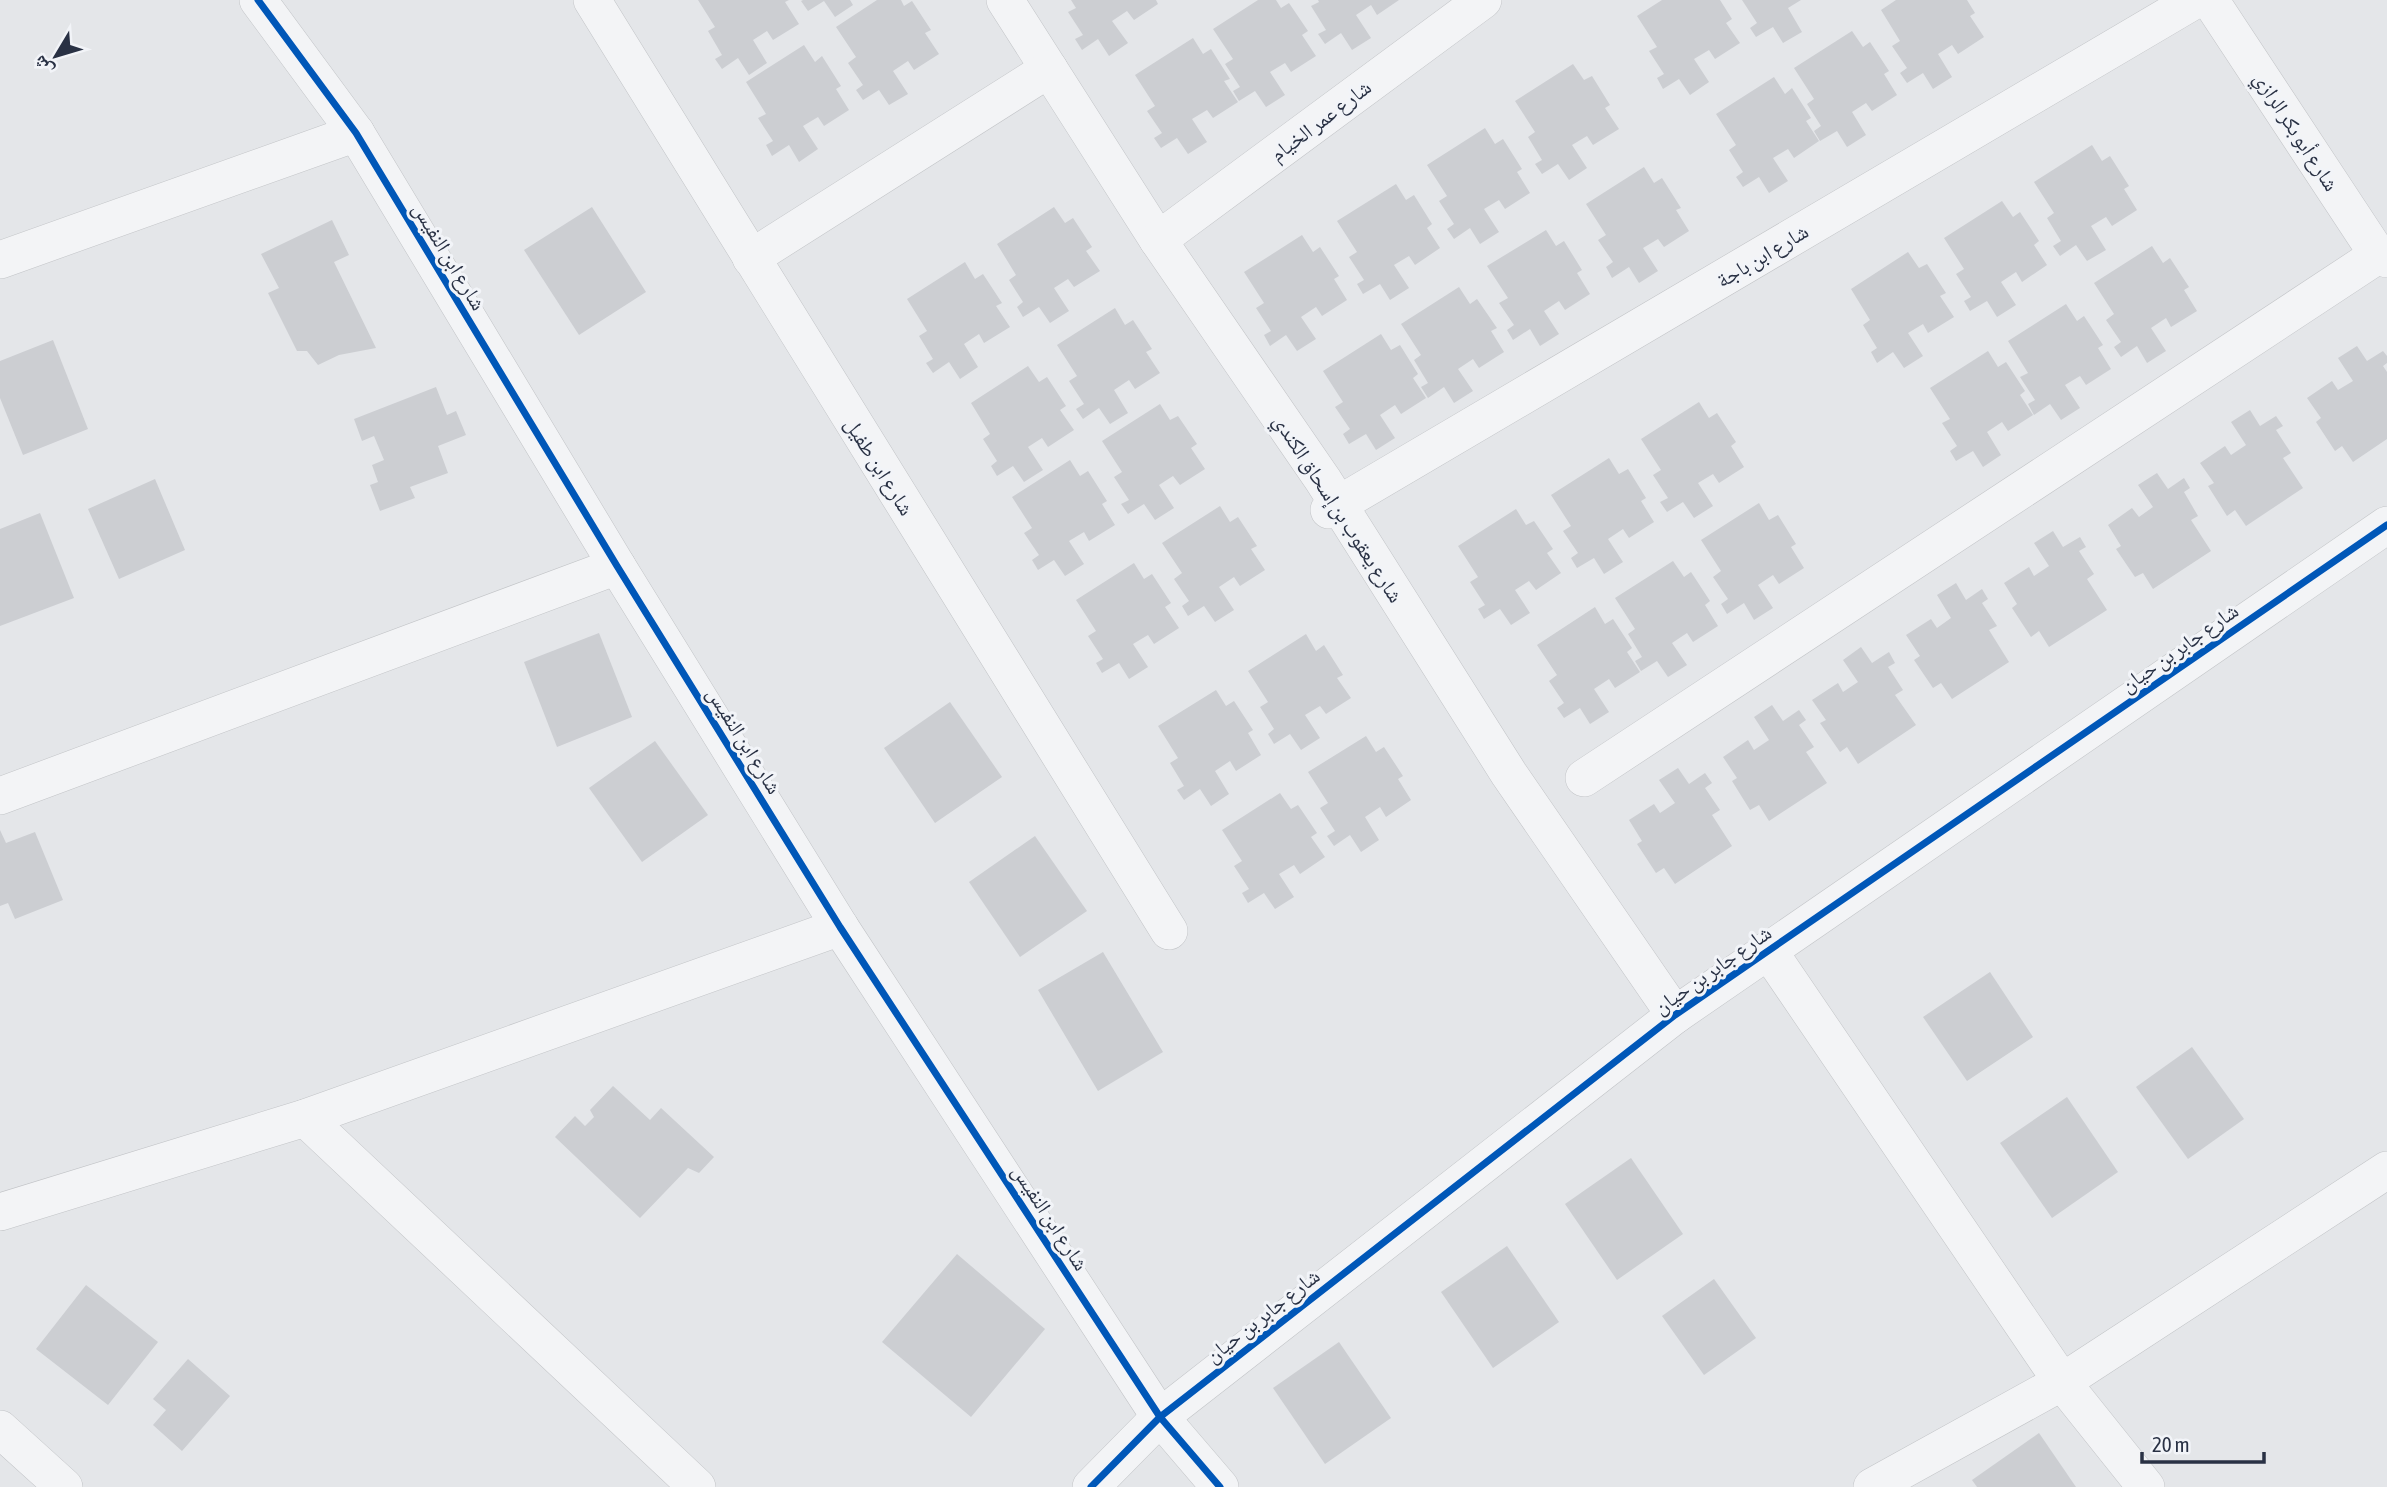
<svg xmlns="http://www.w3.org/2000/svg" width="2387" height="1487" font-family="'Asap Condensed','Noto Naskh Arabic',sans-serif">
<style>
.building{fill:#ccced2}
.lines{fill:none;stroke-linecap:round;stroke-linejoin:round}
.street-casing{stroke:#c2c4c7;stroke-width:38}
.street{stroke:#f3f4f6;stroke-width:37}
.cycleway-casing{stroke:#f2f4f8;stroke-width:11}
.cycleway{stroke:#0057b8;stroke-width:7}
.labels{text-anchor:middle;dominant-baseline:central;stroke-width:6;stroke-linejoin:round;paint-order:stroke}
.street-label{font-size:21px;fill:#293144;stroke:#f2f4f8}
</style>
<rect width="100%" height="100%" fill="#e4e6e9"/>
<g class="building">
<polygon points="698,0 789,0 785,2 799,24 773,40 767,31 753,40 767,63 749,75 738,58 722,69 715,59 722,55 708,31 715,27"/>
<polygon points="803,0 850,0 853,5 835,17 824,1 808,11 801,1"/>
<polygon points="877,0 901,0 904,6 912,1 931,30 925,33 939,54 914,70 908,61 893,71 908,94 889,105 879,90 863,100 856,90 863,85 848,63 856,57 836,27"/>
<polygon points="1071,0 1156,0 1158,4 1134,20 1127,11 1112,21 1128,43 1109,56 1098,39 1082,50 1075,39 1083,35 1068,12 1076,8"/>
<polygon points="1258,0 1276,0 1281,8 1289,3 1308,31 1302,35 1316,56 1291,72 1285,63 1270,72 1285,95 1266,107 1255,91 1239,101 1233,91 1240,87 1225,64 1233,59 1213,29"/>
<polygon points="1318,0 1399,0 1377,15 1371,5 1356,15 1371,38 1352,50 1341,33 1325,44 1318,34 1326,30 1311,6 1319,2"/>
<polygon points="1662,0 1720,0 1732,19 1726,23 1740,43 1715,59 1709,50 1694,59 1709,82 1690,95 1679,79 1663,89 1657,78 1664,74 1649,51 1657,47 1637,16"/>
<polygon points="1742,0 1801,0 1788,8 1802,32 1783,43 1773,27 1756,37 1750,28 1757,23"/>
<polygon points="1896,0 1967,0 1975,13 1970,16 1984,37 1958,54 1952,45 1938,54 1952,77 1933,89 1923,73 1907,83 1900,73 1907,68 1892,46 1900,41 1881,10"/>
<polygon points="1852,31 1863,47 1870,42 1889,71 1884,74 1897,95 1872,111 1866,103 1852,112 1866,135 1847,147 1837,131 1820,141 1814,131 1821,126 1807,104 1814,99 1794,68"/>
<polygon points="1193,38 1203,54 1211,49 1230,79 1224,81 1238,102 1213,118 1207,110 1192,119 1207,142 1188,154 1177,138 1161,148 1154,138 1162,133 1147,111 1155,106 1135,75"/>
<polygon points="804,45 815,62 822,56 841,86 836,89 849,110 824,126 818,117 803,126 818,149 799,162 789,145 772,156 766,145 773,141 758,118 766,114 746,82"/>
<polygon points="1573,64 1584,80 1592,76 1610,105 1605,108 1619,129 1593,145 1587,136 1572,145 1587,168 1569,180 1558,164 1542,174 1535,164 1542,160 1528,137 1535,132 1515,101"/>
<polygon points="1774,77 1785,94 1792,88 1811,118 1806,121 1819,141 1794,158 1788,149 1773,158 1788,181 1769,193 1759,177 1743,187 1736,177 1743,172 1729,150 1736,145 1716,114"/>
<polygon points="1485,128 1495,144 1503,139 1522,169 1517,172 1530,193 1505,209 1499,200 1484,209 1499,232 1480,244 1470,228 1454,239 1447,229 1454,224 1439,201 1447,196 1427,165"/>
<polygon points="2092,145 2102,161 2110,156 2129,186 2124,189 2137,210 2112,226 2106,217 2091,226 2106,250 2087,261 2076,245 2060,256 2053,246 2061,241 2047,218 2054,213 2034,182"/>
<polygon points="1644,167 1654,183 1662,178 1681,208 1676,210 1689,231 1664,247 1658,239 1643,248 1658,271 1639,283 1629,267 1612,278 1606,267 1613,262 1598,240 1606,235 1586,204"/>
<polygon points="1396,184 1406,200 1414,195 1432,224 1427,228 1440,248 1415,265 1409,256 1394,265 1409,288 1390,300 1380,284 1363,294 1357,284 1364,280 1349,257 1357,252 1337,221"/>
<polygon points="2002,201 2013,217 2020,212 2039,241 2034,245 2047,265 2022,282 2016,272 2001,282 2016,305 1997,317 1987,301 1970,311 1964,301 1971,297 1956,274 1964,269 1944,238"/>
<polygon points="592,207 646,292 579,335 524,250"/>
<polygon points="1054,207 1065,223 1073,218 1092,247 1086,251 1100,271 1074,287 1068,279 1054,288 1069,311 1050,323 1039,307 1023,317 1017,307 1023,302 1009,280 1016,275 997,244"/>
<polygon points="332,220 349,255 334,262 376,348 339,355 318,365 307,351 297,351 268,293 279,288 261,254"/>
<polygon points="1546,230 1556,246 1564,241 1582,270 1577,273 1590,294 1565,310 1559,301 1544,311 1559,334 1540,346 1530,329 1513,340 1507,330 1514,325 1499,303 1508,298 1487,266"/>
<polygon points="1302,235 1313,252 1320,247 1339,276 1334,279 1347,300 1322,316 1316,307 1301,317 1316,339 1297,351 1286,335 1270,346 1264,335 1271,331 1256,308 1264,303 1244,272"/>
<polygon points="2152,246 2163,263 2170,258 2189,287 2184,290 2197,311 2171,327 2166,318 2151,328 2166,351 2147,363 2137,346 2121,357 2114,347 2121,342 2106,320 2114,314 2094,283"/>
<polygon points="1908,252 1919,268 1927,264 1946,293 1940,296 1954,317 1928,333 1923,324 1908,333 1923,356 1904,368 1893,352 1877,363 1871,352 1877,348 1863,325 1870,320 1851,289"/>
<polygon points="965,262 975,279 983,274 1002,303 996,306 1010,327 984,343 979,334 964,344 978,367 960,379 949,362 933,373 926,363 933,359 919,336 927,331 907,299"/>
<polygon points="1459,287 1470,304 1477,299 1497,328 1491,331 1504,352 1479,368 1473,359 1458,369 1473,391 1454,403 1444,387 1428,398 1421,387 1428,383 1414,360 1421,355 1401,324"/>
<polygon points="2066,304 2077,321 2084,316 2103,345 2098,348 2111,369 2086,385 2080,376 2065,385 2080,408 2061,420 2050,404 2034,415 2028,404 2035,400 2020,377 2028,373 2008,341"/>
<polygon points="1115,308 1125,325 1133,320 1152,349 1146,352 1160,373 1135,389 1129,380 1114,390 1128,413 1110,424 1099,408 1083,419 1076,409 1084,404 1069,381 1077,376 1057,345"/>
<polygon points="1381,334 1391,350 1400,345 1418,374 1413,378 1426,398 1401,414 1395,405 1380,415 1395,438 1376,450 1366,434 1349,444 1343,434 1350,429 1335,407 1343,402 1323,371"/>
<polygon points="53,340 88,429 23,455 0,398 0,361"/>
<polygon points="2357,346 2367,361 2383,351 2387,356 2387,363 2383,366 2387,372 2387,439 2353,462 2342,446 2335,451 2316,422 2321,418 2307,398 2332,381 2338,390 2353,381 2338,358"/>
<polygon points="1988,351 1998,367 2006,362 2025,391 2020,395 2033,415 2008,431 2002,422 1987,432 2001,455 1983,467 1973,451 1956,461 1950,451 1957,446 1942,423 1950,419 1930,388"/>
<polygon points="1028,366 1039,382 1047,377 1066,406 1060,410 1074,430 1048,447 1042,438 1028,447 1043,470 1024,482 1013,466 997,476 991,466 997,461 983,439 990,434 971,403"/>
<polygon points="436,387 447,415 456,411 466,435 438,446 448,473 410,487 415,498 380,511 370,485 378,482 372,465 384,460 374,436 362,441 354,419"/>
<polygon points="1699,402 1709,418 1717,413 1736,442 1731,446 1744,467 1719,483 1713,474 1698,483 1713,506 1694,518 1683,502 1667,512 1660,502 1668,498 1653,475 1661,470 1641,439"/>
<polygon points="1160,404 1170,420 1178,416 1197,444 1191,448 1205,469 1180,485 1173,476 1159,485 1174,508 1155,520 1144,504 1128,514 1121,504 1129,500 1114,477 1122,472 1102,441"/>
<polygon points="2250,410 2260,426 2276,416 2283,426 2276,430 2291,453 2283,458 2303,488 2246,526 2235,510 2227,516 2208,486 2214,483 2200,463 2225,446 2231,455 2246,445 2231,422"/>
<polygon points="1609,458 1619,474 1628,469 1646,498 1641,501 1654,522 1629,538 1623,529 1608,539 1623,562 1604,574 1594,558 1577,568 1571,558 1578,553 1563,531 1571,526 1551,495"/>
<polygon points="1070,460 1080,476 1088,471 1107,501 1102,504 1115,525 1089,541 1084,532 1069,541 1084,564 1065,576 1054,560 1038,570 1032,560 1039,555 1024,533 1032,528 1012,497"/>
<polygon points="2157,473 2168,489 2184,478 2190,488 2184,492 2198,516 2191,520 2211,551 2153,589 2143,573 2135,577 2116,549 2121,546 2108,525 2132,508 2139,517 2153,507 2138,485"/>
<polygon points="155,479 185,550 119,579 88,509"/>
<polygon points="1759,503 1769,520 1778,515 1796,544 1791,547 1804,568 1779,584 1773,575 1758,585 1773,608 1754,620 1744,603 1727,614 1721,604 1728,599 1713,577 1721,571 1701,540"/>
<polygon points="1220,506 1230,522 1238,517 1257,546 1251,549 1265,570 1240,586 1234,577 1219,587 1234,610 1215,622 1204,606 1188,616 1182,606 1189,601 1174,579 1182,573 1162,543"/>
<polygon points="1516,509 1526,525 1534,521 1553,549 1547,553 1561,573 1536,590 1529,581 1515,590 1530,613 1511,625 1500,609 1484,619 1478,609 1485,605 1470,582 1478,577 1458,546"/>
<polygon points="40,513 74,598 0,626 0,529"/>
<polygon points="2053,531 2063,547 2080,537 2086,547 2079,551 2094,574 2087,579 2107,610 2049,647 2039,631 2031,637 2012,608 2017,604 2004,583 2029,567 2034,576 2049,566 2034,543"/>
<polygon points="1673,561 1684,577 1691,572 1710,601 1705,605 1718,626 1693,642 1687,633 1672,643 1687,665 1668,677 1657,661 1641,671 1635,661 1642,657 1628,634 1635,629 1615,598"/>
<polygon points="1134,563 1144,579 1152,574 1171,603 1165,607 1179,628 1154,644 1148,635 1133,644 1148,667 1129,679 1119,663 1102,673 1096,663 1103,659 1088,636 1096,631 1076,600"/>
<polygon points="1956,583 1966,600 1982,589 1988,599 1982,603 1997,626 1989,630 2009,662 1952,699 1941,683 1933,688 1914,660 1920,656 1906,635 1931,619 1937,628 1951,618 1937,595"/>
<polygon points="1595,607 1605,624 1613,619 1632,648 1627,652 1640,672 1615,688 1609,679 1594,689 1609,712 1590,724 1580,708 1564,718 1557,708 1564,703 1549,681 1557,675 1537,645"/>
<polygon points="599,633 632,717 557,747 524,662"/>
<polygon points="1306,634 1316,651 1324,645 1343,675 1337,678 1351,698 1326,714 1320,706 1305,715 1320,738 1301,750 1290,734 1274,744 1268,734 1274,729 1260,707 1268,702 1248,671"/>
<polygon points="1861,647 1872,663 1889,652 1895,663 1888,667 1903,690 1895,695 1916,725 1858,764 1847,747 1840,752 1820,723 1826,720 1812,700 1838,683 1843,692 1858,682 1843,660"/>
<polygon points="1216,690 1226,706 1234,701 1253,730 1248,733 1261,755 1236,771 1230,761 1215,771 1229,794 1211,806 1200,789 1184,800 1177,790 1184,786 1170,763 1178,758 1158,726"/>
<polygon points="950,702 1002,777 935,823 884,748"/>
<polygon points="1772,705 1783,721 1799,710 1806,720 1799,725 1814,747 1806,752 1827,783 1769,821 1759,805 1750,810 1732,781 1737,778 1723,757 1748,740 1754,750 1769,740 1754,717"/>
<polygon points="1366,736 1376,752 1384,747 1403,776 1398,779 1411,800 1386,817 1380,807 1365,817 1379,840 1361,852 1350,835 1334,846 1327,836 1335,831 1320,808 1328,803 1308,772"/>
<polygon points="655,741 708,815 642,862 589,788"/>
<polygon points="1678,768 1689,784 1705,773 1712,783 1705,788 1720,810 1712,815 1732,846 1675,884 1664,868 1656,873 1637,844 1642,841 1629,820 1654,804 1660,813 1675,803 1659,780"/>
<polygon points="1280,793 1291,809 1298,805 1317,833 1311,837 1325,857 1300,874 1294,865 1279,874 1294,897 1275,909 1264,893 1248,903 1242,893 1249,889 1234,866 1242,861 1222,830"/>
<polygon points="0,830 6,843 35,832 63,900 15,919 8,903 0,906"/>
<polygon points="1035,836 1087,911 1020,957 969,882"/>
<polygon points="1103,952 1163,1052 1098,1091 1038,990"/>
<polygon points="1990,972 2033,1037 1967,1081 1923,1017"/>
<polygon points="2192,1047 2244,1119 2188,1159 2136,1087"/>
<polygon points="613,1086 650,1120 661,1108 714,1157 699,1173 688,1168 640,1218 555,1137 575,1116 585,1126 594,1117 590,1110"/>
<polygon points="2067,1097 2118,1172 2052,1218 2000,1143"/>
<polygon points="1631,1158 1683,1234 1617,1280 1565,1204"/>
<polygon points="1507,1246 1559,1322 1493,1368 1441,1292"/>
<polygon points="957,1254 1045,1329 971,1417 882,1342"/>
<polygon points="1714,1279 1756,1338 1704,1375 1662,1316"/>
<polygon points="86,1285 158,1342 108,1405 36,1349"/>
<polygon points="1339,1342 1391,1418 1325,1464 1273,1388"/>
<polygon points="188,1359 230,1396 182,1451 153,1425 166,1410 153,1399"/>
<polygon points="2039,1433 2076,1487 1977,1487 1972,1480"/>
</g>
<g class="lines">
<defs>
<g id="street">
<polyline points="258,0 356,133 617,566 840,927 1160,1417 1220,1487"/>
<polyline points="592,0 1169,931"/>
<polyline points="1005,0 1158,240 1323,480 1509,774 1675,1015"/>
<polyline points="2210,0 2378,255 2387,259"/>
<polyline points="1158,240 1483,0"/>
<polyline points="751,258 1049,69"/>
<polyline points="0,260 356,133"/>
<polyline points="1329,510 2195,0"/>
<polyline points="1584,778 2378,255"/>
<polyline points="0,796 617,566"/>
<polyline points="1768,950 2062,1382 2146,1487"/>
<polyline points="305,1118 697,1487"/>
<polyline points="0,1212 305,1118 840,927"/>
<polyline points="0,1429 64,1487"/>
<polyline points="1091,1487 1160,1417 1675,1015 2387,525"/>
<polyline points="1872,1487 2062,1382 2387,1170"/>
</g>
</defs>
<use href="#street" class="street-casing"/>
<use href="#street" class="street"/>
<defs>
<g id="cycleway">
<polyline points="258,0 356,133 617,566 840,927 1160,1417 1220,1487"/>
<polyline points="1091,1487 1160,1417 1675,1015 2387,525"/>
</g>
</defs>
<use href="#cycleway" class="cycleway-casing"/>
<use href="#cycleway" class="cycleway"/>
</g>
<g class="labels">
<g class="street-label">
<text transform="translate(1320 120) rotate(-37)">شارع عمر الخيام</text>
<text transform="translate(2297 131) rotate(57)">شارع أبو بكر الرازي</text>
<text transform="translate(1762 255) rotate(-31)">شارع ابن باجة</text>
<text transform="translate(450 256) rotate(59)">شارع ابن النفيس</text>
<text transform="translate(880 466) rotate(58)">شارع ابن طفيل</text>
<text transform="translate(1339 508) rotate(57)">شارع يعقوب بن إسحاق الكندي</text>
<text transform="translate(2179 647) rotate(-35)">شارع جابر بن حيان</text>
<text transform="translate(745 740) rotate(58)">شارع ابن النفيس</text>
<text transform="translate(1712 969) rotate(-35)">شارع جابر بن حيان</text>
<text transform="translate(1051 1217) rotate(57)">شارع ابن النفيس</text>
<text transform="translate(1262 1315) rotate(-38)">شارع جابر بن حيان</text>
</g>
</g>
<g transform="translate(56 56) rotate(232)" stroke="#f2f4f8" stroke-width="5" paint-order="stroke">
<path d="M0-5L12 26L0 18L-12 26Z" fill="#293144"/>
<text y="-10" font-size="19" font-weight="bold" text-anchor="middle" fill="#293144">ش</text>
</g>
<path d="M2142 1452v10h122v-10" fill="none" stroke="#293144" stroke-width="3.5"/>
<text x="2152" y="1452" font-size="21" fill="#293144" stroke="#f2f4f8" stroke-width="5" paint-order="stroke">20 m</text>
</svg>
